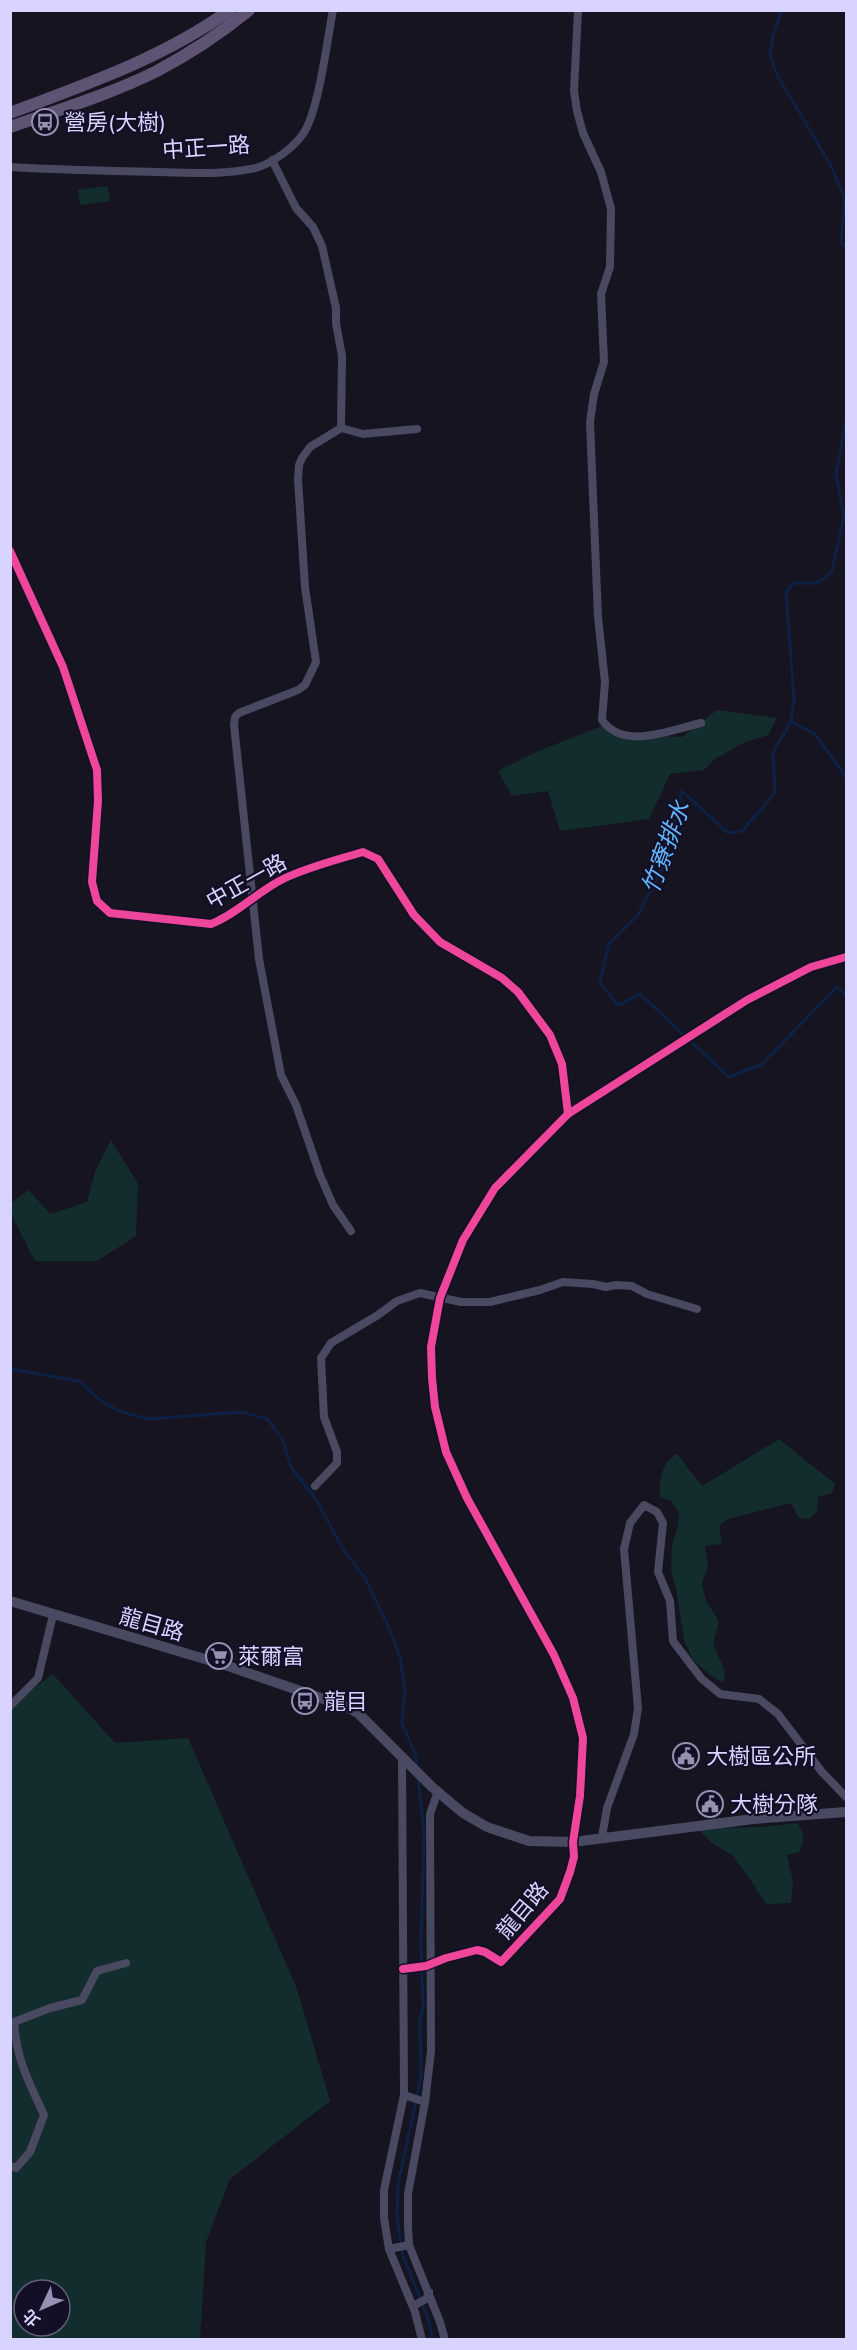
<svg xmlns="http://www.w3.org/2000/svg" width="857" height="2350" font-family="Mulish,'Noto Sans TC',sans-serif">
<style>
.green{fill:#132c2d;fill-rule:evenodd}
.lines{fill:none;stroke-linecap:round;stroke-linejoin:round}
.stream{stroke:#0d2144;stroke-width:3}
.minor{stroke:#4a4962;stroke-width:8}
.tertiary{stroke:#4a4962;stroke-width:10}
.primary{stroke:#5e5373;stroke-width:12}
.cycleway-casing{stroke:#130f26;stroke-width:11}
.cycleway{stroke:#ed469a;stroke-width:8}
.labels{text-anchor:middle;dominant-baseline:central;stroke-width:4.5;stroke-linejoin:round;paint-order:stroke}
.poi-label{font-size:22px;fill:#d9d4ff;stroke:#130f26;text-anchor:start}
.street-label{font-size:22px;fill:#d9d4ff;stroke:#130f26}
.water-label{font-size:24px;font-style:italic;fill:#62b6ff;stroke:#130f26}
</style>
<rect width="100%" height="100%" fill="#161421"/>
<g class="green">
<polygon points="107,186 110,201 80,205 78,190"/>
<polygon points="717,710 777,718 768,735 743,743 715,759 704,770 670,774 649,819 560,831 548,791 512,796 498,771 536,752 604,725 637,735 682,737"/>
<polygon points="111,1140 138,1184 136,1236 97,1261 35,1261 11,1214 11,1203 29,1190 50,1214 87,1202 95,1172"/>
<path d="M779,1439L835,1484L832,1493L818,1497L817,1511L810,1519L799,1518L791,1503L728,1519L719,1526L722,1544L705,1546L708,1566L702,1583L706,1601L719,1621L713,1644L725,1671L724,1683L710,1675L693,1660L684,1640L676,1588L671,1571L672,1544L678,1527L679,1513L671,1501L660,1497C659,1481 662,1461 677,1454L702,1486Z"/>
<path d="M53,1674L115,1743L188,1738L297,1989L330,2101L230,2179L206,2242L200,2339H11L10,1705ZM24,2290H60V2326H24Z"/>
<polygon points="798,1823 804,1837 800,1852 787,1855 793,1881 791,1903 766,1904 748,1876 733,1856 712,1843 697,1828 762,1827"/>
</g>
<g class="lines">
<g class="stream">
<polyline points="782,10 773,35 770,55 777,75 830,164 845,199 841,242 846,247"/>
<polyline points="846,421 836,474 844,516 832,571 824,579 815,583 794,583 786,592 794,699 791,722 773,752 775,793 742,831 728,833 682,791 666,860 638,915 609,944 600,983 618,1005 640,994 729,1077 762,1064 837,987 846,995"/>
<polyline points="791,722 815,734 846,777"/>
<polyline points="10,1369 79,1381 102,1402 122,1412 148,1419 242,1412 267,1419 282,1438 291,1467 317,1501 343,1549 365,1578 388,1626 400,1657 405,1690 402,1723 416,1756 417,1768"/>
<polyline points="418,1777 424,1831 421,1945 423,2006 420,2021 421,2077 398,2185 397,2216 403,2256 428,2318 433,2340"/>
</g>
<g class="minor">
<path d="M578,10L574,91L577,111L583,133L601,172L611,209L610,267L601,294L604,362L594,394L590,422L598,617L605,682L602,720C624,751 670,730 701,723"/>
<polyline points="272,160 296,208 313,227 322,246 336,308 336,323 342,356 341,428"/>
<path d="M10,167C60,170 110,171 160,172C189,173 228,175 256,168C273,163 293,148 303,134C319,111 327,40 333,10"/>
<path d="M10,551L63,667L97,770L98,801L92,882L97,901L110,913L211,924C237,914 257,892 283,879C308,867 336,860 363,852L378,859L414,915L440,942L502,978L518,992L550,1035L562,1064L568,1114"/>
<polyline points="351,1231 333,1205 320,1175 296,1105 281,1075 259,959 234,725 235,717 239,713 298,690 305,685 316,662 305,587 298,479 299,465 302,458 310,447 341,428 363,434 417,429"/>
<polyline points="315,1486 337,1463 337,1452 324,1417 321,1358 331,1343 378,1315 397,1301 420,1293 461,1302 490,1302 540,1290 563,1282 593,1284 606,1287 616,1285 632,1286 647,1294 697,1309"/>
<polyline points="10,1706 38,1678 53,1615"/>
<polyline points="402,1756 404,2095 384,2190 384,2218 389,2249 415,2312 422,2340"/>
<polyline points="438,1791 430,1814 431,2051 425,2102 408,2194 408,2227 409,2245 440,2322 445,2340"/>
<polyline points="602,1837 607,1808 634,1734 638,1708 624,1549 630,1523 644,1505 657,1512 663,1523 658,1572 670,1601 673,1641 701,1678 720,1694 759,1699 778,1714 822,1772 846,1797"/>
<polyline points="403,1969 426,1966 446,1958 477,1950 485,1952 501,1962 560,1899 570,1872 574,1857 573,1842 580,1796 583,1738 573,1698 554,1655 467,1498 446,1452 435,1407 432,1378 431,1347 440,1298 463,1240 495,1188 568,1114 747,1000 811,967 846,957"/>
<polyline points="404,2095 425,2102"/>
<path d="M10,2166L16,2168L30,2152L44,2115C29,2082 16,2059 14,2022L50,2008L82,2000L97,1971L126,1963"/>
<polyline points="389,2249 409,2245"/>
<polyline points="413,2306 426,2299 429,2292"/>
</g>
<polyline class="tertiary" points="10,1601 225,1665 347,1707 359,1714 432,1787 463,1813 487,1827 529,1841 573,1842 753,1819 846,1812"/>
<g class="primary">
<path d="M10,113C87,84 163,58 230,10"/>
<path d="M10,127C59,110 111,94 157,71C189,54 221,33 249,10"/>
</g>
<defs>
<g id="cycleway">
<path d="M10,551L63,667L97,770L98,801L92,882L97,901L110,913L211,924C237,914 257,892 283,879C308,867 336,860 363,852L378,859L414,915L440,942L502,978L518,992L550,1035L562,1064L568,1114"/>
<polyline points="403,1969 426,1966 446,1958 477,1950 485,1952 501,1962 560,1899 570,1872 574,1857 573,1842 580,1796 583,1738 573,1698 554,1655 467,1498 446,1452 435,1407 432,1378 431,1347 440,1298 463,1240 495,1188 568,1114 747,1000 811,967 846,957"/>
</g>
</defs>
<use href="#cycleway" class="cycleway-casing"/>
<use href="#cycleway" class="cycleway"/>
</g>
<defs>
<symbol id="bus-ring" viewBox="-11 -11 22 22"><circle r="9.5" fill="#130f26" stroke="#9591b1" stroke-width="1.5"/><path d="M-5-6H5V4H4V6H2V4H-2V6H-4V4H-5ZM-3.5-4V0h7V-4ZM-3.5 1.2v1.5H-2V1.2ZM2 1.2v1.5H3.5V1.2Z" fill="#9591b1"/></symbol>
<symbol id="supermarket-ring" viewBox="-11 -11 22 22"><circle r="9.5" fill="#130f26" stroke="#9591b1" stroke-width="1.5"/><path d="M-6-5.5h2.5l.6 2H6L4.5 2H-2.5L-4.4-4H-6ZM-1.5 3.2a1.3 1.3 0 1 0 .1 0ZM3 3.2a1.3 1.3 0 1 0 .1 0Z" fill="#9591b1"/></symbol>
<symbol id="civic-ring" viewBox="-11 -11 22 22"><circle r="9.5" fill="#130f26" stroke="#9591b1" stroke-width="1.5"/><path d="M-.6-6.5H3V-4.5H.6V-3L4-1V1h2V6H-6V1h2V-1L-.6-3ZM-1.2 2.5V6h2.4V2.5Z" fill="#9591b1"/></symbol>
</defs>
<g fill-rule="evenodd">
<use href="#bus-ring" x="30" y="107" width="30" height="30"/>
<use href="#supermarket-ring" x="204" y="1641" width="30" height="30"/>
<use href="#bus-ring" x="290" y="1686" width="30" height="30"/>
<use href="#civic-ring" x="671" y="1741" width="30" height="30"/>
<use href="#civic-ring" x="695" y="1789" width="30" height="30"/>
</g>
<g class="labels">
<g class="poi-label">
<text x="64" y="122">營房(大樹)</text>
<text x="238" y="1656">萊爾富</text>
<text x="324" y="1701">龍目</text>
<text x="706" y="1756">大樹區公所</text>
<text x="730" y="1804">大樹分隊</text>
</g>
<g class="street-label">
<text transform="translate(206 147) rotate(-4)">中正一路</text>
<text transform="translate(246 881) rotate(-29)">中正一路</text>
<text transform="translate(152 1624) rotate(16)">龍目路</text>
<text transform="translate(522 1910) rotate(-50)">龍目路</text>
</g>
<g class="water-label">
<text transform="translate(665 847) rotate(-70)">竹寮排水</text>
</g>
</g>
<rect width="857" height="2350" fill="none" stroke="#d9d4ff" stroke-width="24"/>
<g transform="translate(42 2308) rotate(226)"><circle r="28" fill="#130f26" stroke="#625e7d" stroke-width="1.5"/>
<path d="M0-4.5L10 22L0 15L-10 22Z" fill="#9591b1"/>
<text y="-9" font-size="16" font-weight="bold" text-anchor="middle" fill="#d9d4ff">北</text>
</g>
</svg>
